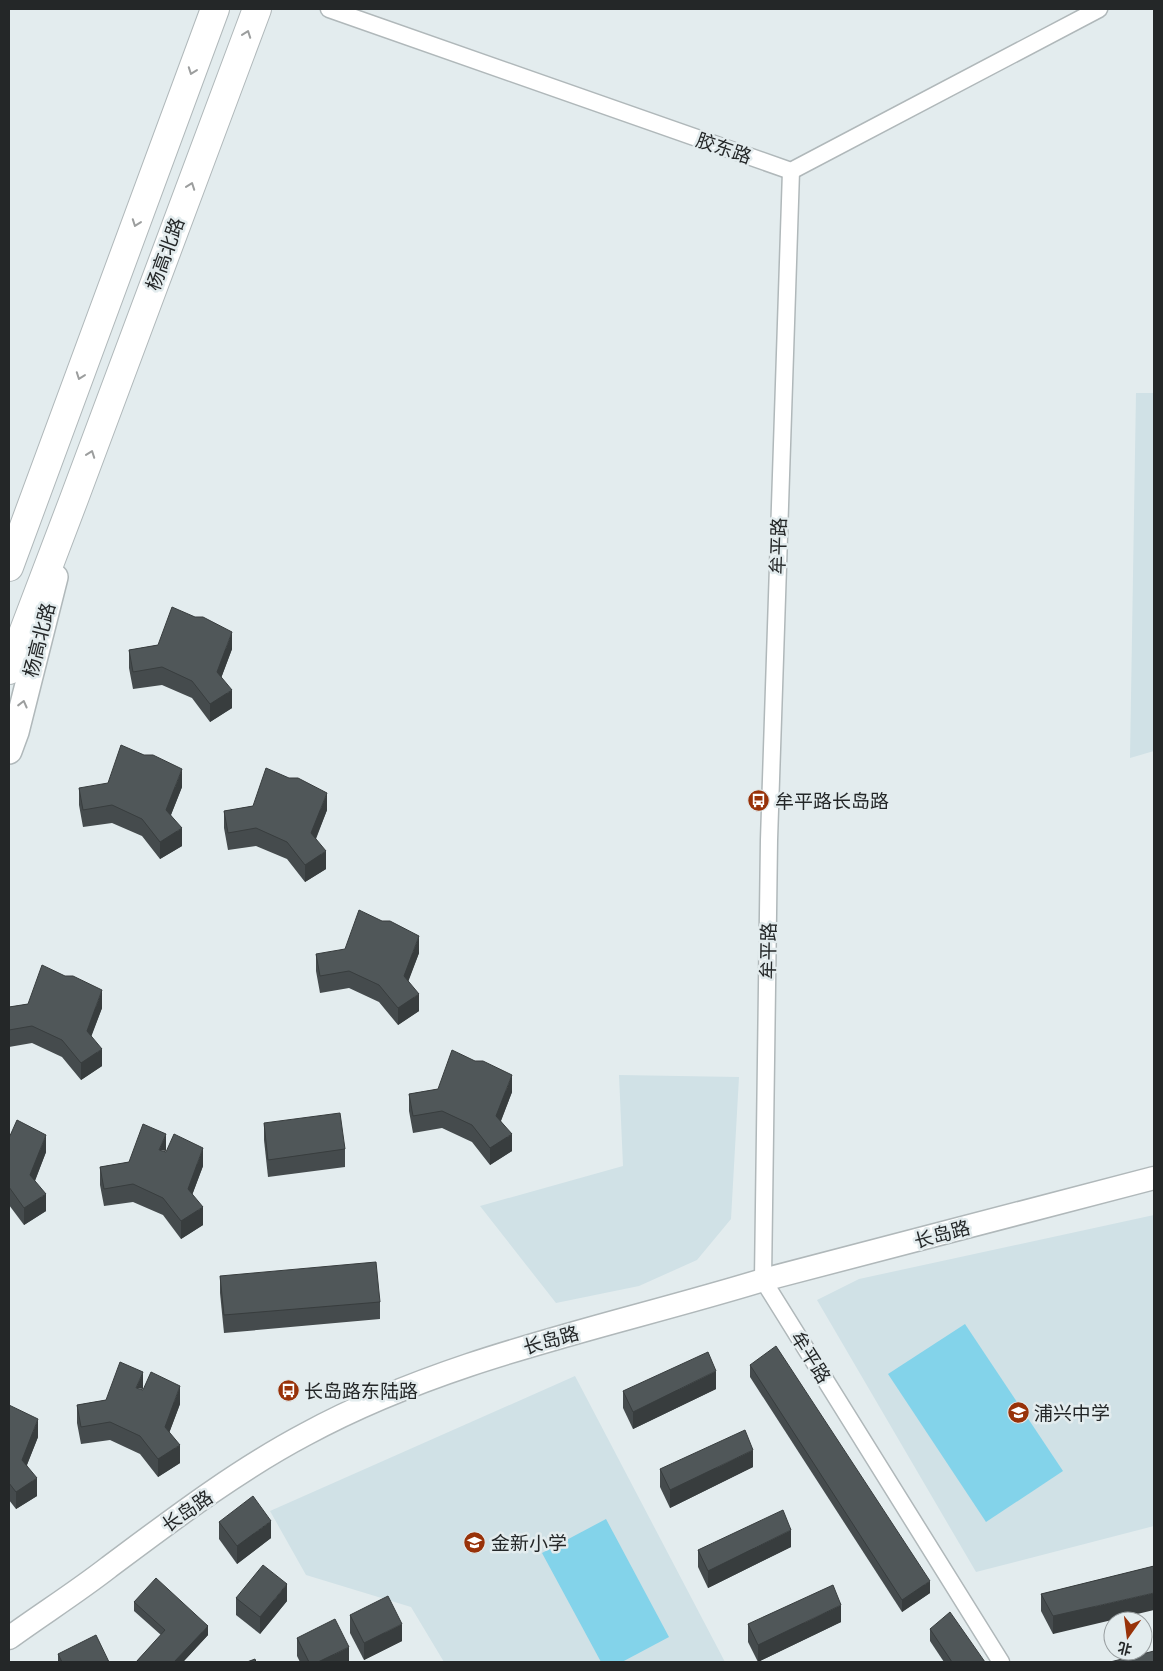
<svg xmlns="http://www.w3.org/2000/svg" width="1163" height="1671" font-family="Mulish,'Noto Sans SC',sans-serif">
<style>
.built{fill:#d0e1e6}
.green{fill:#83d3ea}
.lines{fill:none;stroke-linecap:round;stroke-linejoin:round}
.street-casing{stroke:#b0b8ba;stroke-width:19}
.secondary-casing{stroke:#b0b8ba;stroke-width:25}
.primary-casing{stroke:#b0b8ba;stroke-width:28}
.highway-casing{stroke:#b0b8ba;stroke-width:30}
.street{stroke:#fff;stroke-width:16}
.secondary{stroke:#fff;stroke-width:22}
.primary{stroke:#fff;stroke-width:25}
.highway{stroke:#fff;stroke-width:28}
.wall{fill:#454b4d}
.shaded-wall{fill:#383d3e}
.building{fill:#505759;stroke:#383d3e}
.oneway{stroke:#9c9e9e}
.labels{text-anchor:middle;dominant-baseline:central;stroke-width:5;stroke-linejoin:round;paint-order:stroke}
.street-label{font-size:19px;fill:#242728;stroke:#e3ecee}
.poi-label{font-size:19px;fill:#242728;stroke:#e3ecee;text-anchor:start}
</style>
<rect width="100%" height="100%" fill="#e3ecee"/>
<g class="built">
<polygon points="1136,393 1154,393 1154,751 1130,758"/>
<polygon points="619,1075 739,1077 731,1219 697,1260 639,1286 556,1303 480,1206 623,1166"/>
<polygon points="1154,1215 1154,1526 976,1572 817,1300 859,1279"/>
<polygon points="575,1376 725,1662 444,1662 411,1607 306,1575 270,1511"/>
</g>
<g class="green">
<polygon points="965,1324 1063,1471 986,1522 888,1374"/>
<polygon points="606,1519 669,1637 622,1662 601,1662 542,1553"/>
</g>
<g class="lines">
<defs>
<g id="street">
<polyline points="329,9 791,171 1099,9"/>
<polyline points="791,171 769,840 763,1280 1001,1662"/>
</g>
<path id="secondary" d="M9,1638C42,1614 77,1592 109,1567C172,1520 236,1471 306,1434C448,1357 609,1327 763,1280L1154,1178"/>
<polyline id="primary" points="9,751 16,732 55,577"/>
<g id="highway">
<polyline points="9,567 215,9"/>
<polyline points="9,670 74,499 257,9"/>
</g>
</defs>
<use href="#street" class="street-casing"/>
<use href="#secondary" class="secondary-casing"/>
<use href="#primary" class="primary-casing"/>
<use href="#highway" class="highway-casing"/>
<use href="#street" class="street"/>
<use href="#secondary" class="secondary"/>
<use href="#primary" class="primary"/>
<use href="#highway" class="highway"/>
</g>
<g class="wall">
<polygon points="158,645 232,649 221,678 232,708 210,722 192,698 162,685 133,689 129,668 129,650"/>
<polygon points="182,787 171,815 182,846 160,859 142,836 112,823 83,827 79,805 79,788"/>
<polygon points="253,806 327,810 316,839 326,869 305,882 287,859 256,846 228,850 224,828 224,811"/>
<polygon points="419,953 408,981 419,1011 398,1025 379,1002 349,988 320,993 316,971 316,954"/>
<polygon points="28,1004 102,1008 91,1036 102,1066 81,1080 62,1057 32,1043 9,1047 9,1007"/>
<polygon points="438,1089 512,1092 501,1121 512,1151 490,1165 472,1142 442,1128 413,1133 409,1111 409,1094"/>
<polygon points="264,1123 345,1149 345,1167 268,1177 264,1140"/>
<polygon points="9,1138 46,1152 35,1181 46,1211 24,1225 9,1205"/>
<polygon points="166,1152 203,1166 192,1195 203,1225 181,1239 163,1215 133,1202 104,1206 100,1185 100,1167 129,1162"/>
<polygon points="220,1276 380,1302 380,1319 224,1333 220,1293"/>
<polygon points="750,1365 930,1593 902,1612 750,1377"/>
<polygon points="716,1389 633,1429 623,1408 623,1391"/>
<polygon points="143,1390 180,1404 169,1433 180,1463 158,1477 140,1454 110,1440 81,1444 77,1423 77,1405 106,1400"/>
<polygon points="9,1405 38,1437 27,1465 37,1496 16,1509 9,1500"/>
<polygon points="753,1467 670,1508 660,1487 660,1469"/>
<polygon points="219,1522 271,1538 237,1564 219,1539"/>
<polygon points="791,1547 708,1588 698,1567 698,1550"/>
<polygon points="1154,1566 1053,1634 1041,1611 1041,1594"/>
<polygon points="236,1598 287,1601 260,1634 236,1615"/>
<polygon points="134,1602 208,1635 183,1662 136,1662 161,1635 134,1611"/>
<polygon points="350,1615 402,1641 364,1660 350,1633"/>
<polygon points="841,1622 758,1662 748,1642 748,1624"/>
<polygon points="930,1629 985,1662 944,1662 930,1641"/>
<polygon points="297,1638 349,1662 300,1662 297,1656"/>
<polygon points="58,1654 109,1662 58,1662"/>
</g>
<g class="shaded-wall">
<polygon points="232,632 232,649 217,689 217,672"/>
<polygon points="232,690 232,708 210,722 210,704"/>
<polygon points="182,769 182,787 166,827 166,810"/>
<polygon points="327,793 327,810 311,850 311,833"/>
<polygon points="182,828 182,846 160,859 160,842"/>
<polygon points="326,851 326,869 305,882 305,865"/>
<polygon points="419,936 419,953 404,993 404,976"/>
<polygon points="102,990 102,1008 87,1048 87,1031"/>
<polygon points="419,994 419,1011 398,1025 398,1008"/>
<polygon points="102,1049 102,1066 81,1080 81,1063"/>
<polygon points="512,1075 512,1092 496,1133 496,1116"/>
<polygon points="166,1134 166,1151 159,1150"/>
<polygon points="512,1134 512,1151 490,1165 490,1148"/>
<polygon points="46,1135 46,1152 30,1193 30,1175"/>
<polygon points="203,1148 203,1166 188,1206 188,1189"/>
<polygon points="46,1194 46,1211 24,1225 24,1208"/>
<polygon points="203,1207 203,1225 181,1239 181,1221"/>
<polygon points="716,1371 716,1389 633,1429 633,1412"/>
<polygon points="143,1372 143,1389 136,1388"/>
<polygon points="180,1386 180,1404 165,1444 165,1427"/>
<polygon points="38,1419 38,1437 22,1477 22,1460"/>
<polygon points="180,1445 180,1463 158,1477 158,1459"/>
<polygon points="753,1450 753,1467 670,1508 670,1490"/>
<polygon points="37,1478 37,1496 16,1509 16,1492"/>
<polygon points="271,1521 271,1538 237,1564 237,1546"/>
<polygon points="791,1530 791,1547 708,1588 708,1571"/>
<polygon points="930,1581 930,1593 902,1612 902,1600"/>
<polygon points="287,1584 287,1601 260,1634 260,1617"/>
<polygon points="1154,1593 1154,1610 1053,1634 1053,1616"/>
<polygon points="841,1605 841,1622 758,1662 758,1645"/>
<polygon points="402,1624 402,1641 364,1660 364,1643"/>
<polygon points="208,1626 208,1635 183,1662 174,1662"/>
<polygon points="349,1647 349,1662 318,1662"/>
</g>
<g class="building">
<polygon points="172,607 195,617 203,617 232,632 217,672 232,690 210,704 192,681 162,667 133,672 129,650 158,645"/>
<polygon points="121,745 144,755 153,755 182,769 166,810 182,828 160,842 142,819 112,805 83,810 79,788 108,783"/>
<polygon points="266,768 289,778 298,778 327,793 311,833 326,851 305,865 287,842 256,828 228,833 224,811 253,806"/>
<polygon points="359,910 382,921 390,921 419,936 404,976 419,994 398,1008 379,985 349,971 320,976 316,954 345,949"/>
<polygon points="42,965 65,976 73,976 102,990 87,1031 102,1049 81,1063 62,1040 32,1026 9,1030 9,1007 28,1004"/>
<polygon points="452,1050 475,1061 483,1061 512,1075 496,1116 512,1134 490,1148 472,1125 442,1111 413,1116 409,1094 438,1089"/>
<polygon points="340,1113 345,1149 268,1160 264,1123"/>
<polygon points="17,1120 46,1135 30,1175 46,1194 24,1208 9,1187 9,1138"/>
<polygon points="143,1124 166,1134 159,1150 166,1152 174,1134 203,1148 188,1189 203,1207 181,1221 163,1198 133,1184 104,1189 100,1167 129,1162"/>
<polygon points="376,1262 380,1302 224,1315 220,1276"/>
<polygon points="776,1346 930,1581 902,1600 750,1365"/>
<polygon points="708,1352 716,1371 633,1412 623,1391"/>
<polygon points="120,1362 143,1372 136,1388 143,1390 151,1372 180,1386 165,1427 180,1445 158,1459 140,1436 110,1422 81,1427 77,1405 106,1400"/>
<polygon points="9,1405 38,1419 22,1460 37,1478 16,1492 9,1483"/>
<polygon points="745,1430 753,1450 670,1490 660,1469"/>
<polygon points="253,1496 271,1521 237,1546 219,1522"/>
<polygon points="783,1510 791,1530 708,1571 698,1550"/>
<polygon points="263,1565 287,1584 260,1617 236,1598"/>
<polygon points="1154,1566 1154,1593 1053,1616 1041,1594"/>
<polygon points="156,1578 208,1626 174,1662 136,1662 165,1630 134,1602"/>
<polygon points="833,1585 841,1605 758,1645 748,1624"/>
<polygon points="388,1596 402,1624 364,1643 350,1615"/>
<polygon points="950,1612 985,1662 952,1662 930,1629"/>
<polygon points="335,1619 349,1647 318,1662 309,1662 297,1638"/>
<polygon points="96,1635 109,1662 62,1662 58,1654"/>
<polygon points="1154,1651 1154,1662 1110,1662"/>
<polygon points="255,1659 256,1662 247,1662"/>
</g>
<defs><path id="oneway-chevron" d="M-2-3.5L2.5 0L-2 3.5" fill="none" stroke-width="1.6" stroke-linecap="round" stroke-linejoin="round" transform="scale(1.25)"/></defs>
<g class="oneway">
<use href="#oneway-chevron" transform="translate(247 34) rotate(-70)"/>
<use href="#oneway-chevron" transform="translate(192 71) rotate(110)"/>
<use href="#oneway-chevron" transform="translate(191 186) rotate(-70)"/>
<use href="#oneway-chevron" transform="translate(136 223) rotate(110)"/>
<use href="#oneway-chevron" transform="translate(80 376) rotate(110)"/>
<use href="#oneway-chevron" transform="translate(91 454) rotate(-70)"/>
<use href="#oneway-chevron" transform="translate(23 704) rotate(-76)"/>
</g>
<defs>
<symbol id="bus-disc" viewBox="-11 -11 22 22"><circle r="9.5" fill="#983209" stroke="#e3ecee"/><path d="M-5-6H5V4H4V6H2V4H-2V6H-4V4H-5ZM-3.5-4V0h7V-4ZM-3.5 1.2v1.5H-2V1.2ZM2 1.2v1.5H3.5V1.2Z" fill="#fff"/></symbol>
<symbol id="school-disc" viewBox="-11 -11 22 22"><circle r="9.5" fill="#983209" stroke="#e3ecee"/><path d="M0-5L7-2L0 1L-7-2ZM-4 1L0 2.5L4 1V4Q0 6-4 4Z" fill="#fff"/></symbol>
</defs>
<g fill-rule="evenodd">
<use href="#bus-disc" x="746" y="788" width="25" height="25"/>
<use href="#bus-disc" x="276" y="1378" width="25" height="25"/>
<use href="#school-disc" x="1006" y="1400" width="25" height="25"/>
<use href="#school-disc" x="462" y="1530" width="25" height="25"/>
</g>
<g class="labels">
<g class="street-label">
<text transform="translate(724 148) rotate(19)">胶东路</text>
<text transform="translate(165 254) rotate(-70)">杨高北路</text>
<text transform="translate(778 546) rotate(-88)">牟平路</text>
<text transform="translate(39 640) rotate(-76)">杨高北路</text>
<text transform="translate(768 951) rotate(-89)">牟平路</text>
<text transform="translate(942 1234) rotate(-15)">长岛路</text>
<text transform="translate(551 1340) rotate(-16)">长岛路</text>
<text transform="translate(811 1357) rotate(58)">牟平路</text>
<text transform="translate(187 1511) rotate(-35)">长岛路</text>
</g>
<g class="poi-label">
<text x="775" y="801">牟平路长岛路</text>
<text x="304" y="1391">长岛路东陆路</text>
<text x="1034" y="1413">浦兴中学</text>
<text x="491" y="1543">金新小学</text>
</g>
</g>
<rect width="1163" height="1671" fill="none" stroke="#242728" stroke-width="20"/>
<g transform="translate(1128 1636) rotate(194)"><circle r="24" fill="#e3ecee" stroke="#979d9f"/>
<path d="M0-4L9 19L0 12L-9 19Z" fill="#983209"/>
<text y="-8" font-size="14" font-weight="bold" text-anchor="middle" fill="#242728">北</text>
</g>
</svg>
